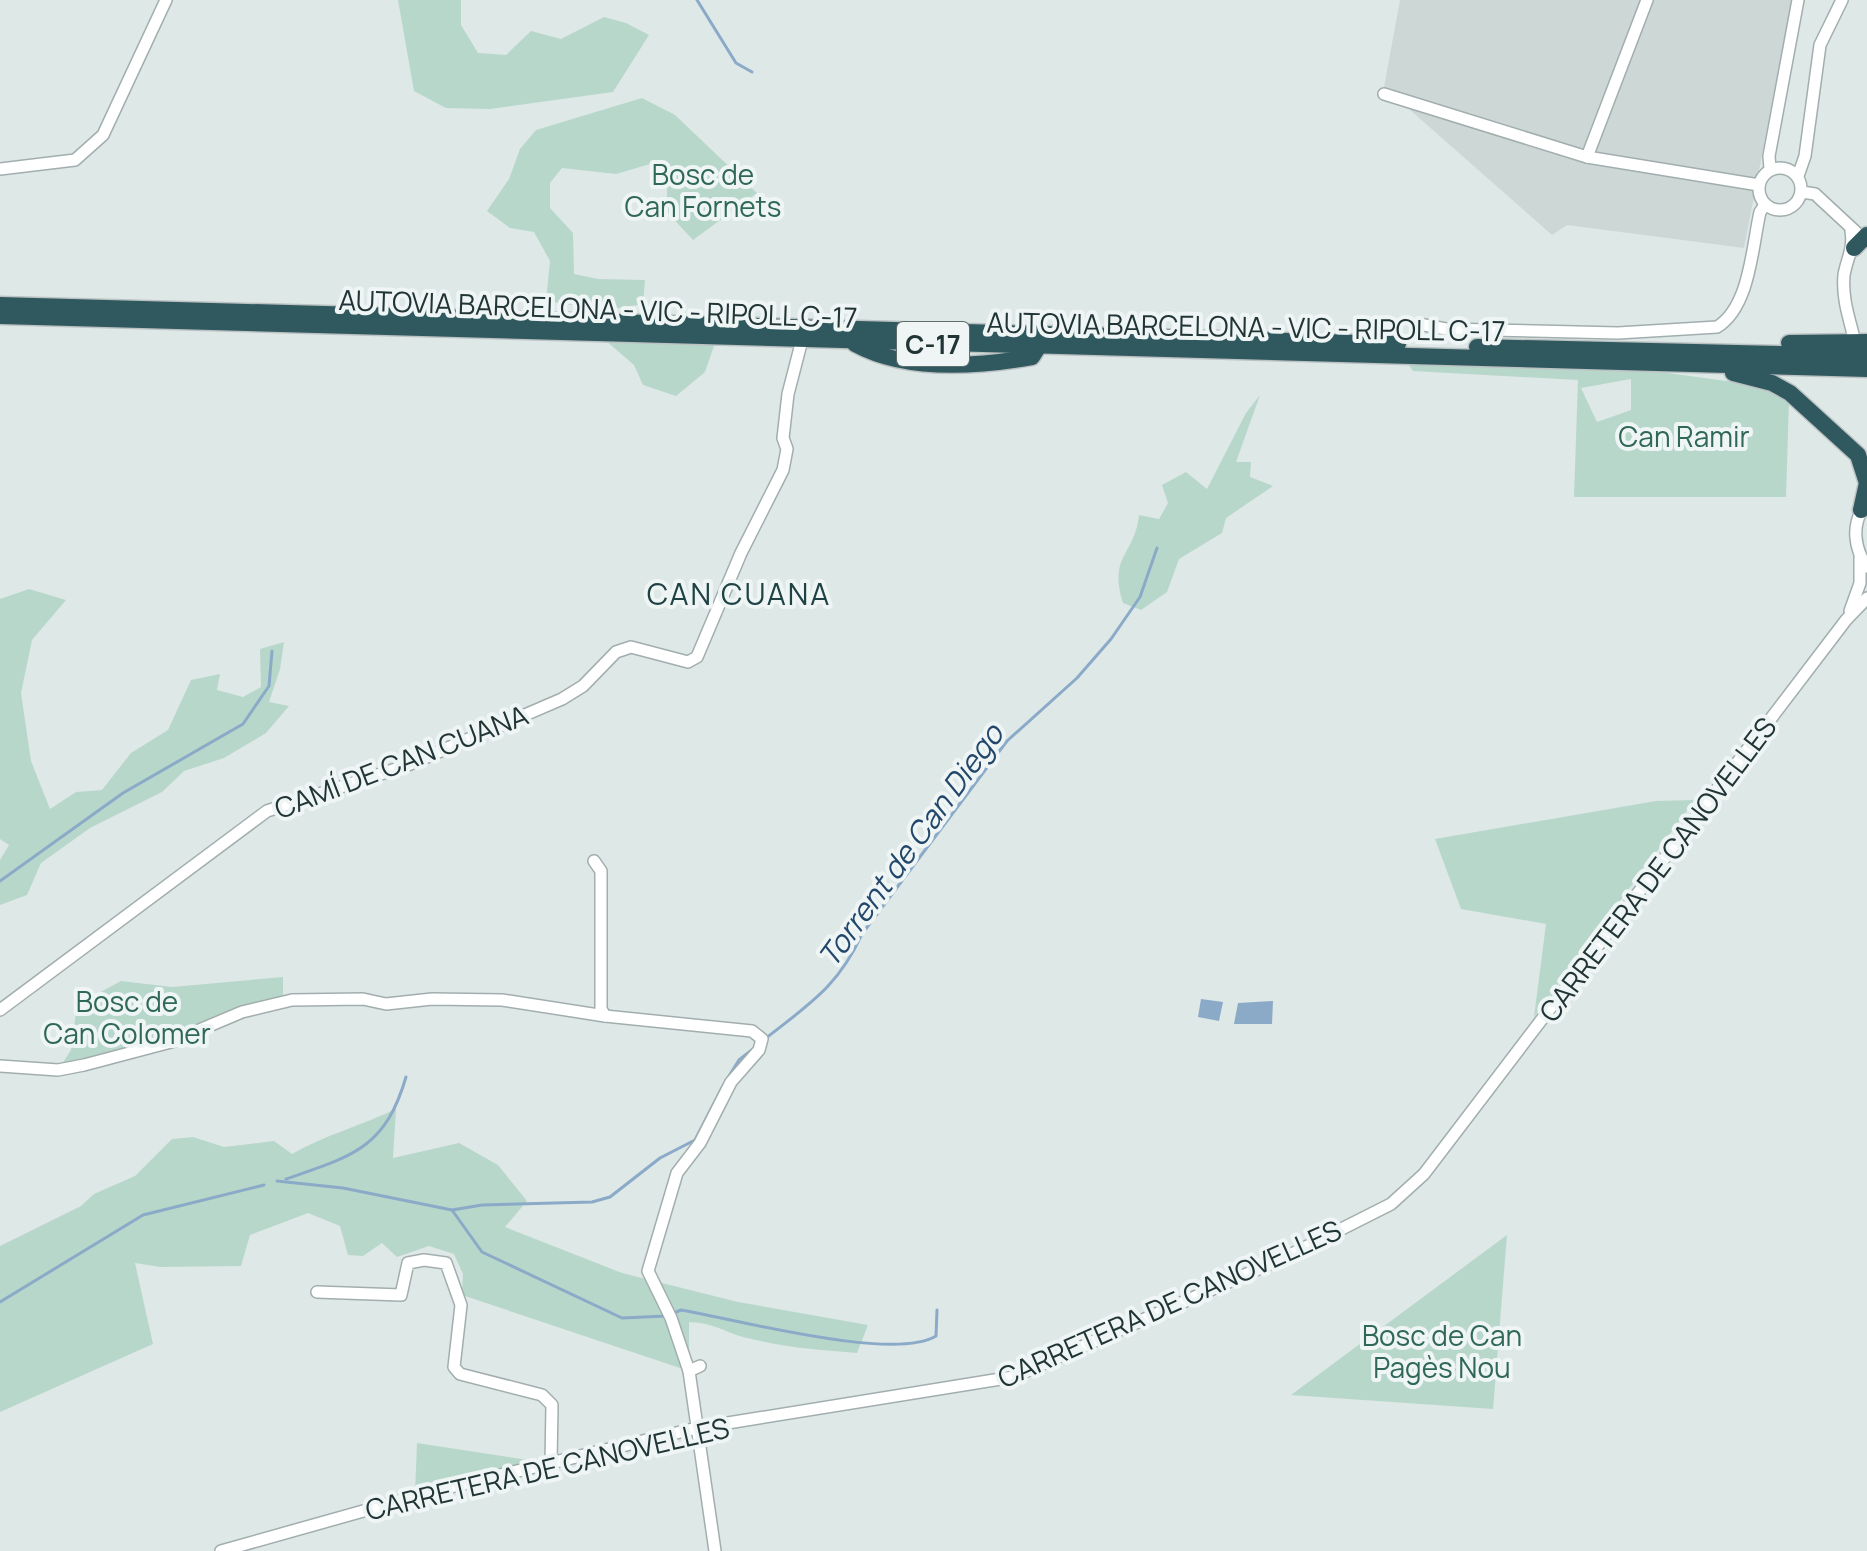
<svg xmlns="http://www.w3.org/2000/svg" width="1867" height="1551" font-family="Manrope,sans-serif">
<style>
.built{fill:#ccd7d6}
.green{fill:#b8d7cb;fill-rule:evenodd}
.water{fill:#8aaac8}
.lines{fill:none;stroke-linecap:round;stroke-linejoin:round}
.stream{stroke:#8aaac8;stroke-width:3}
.minor-casing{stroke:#a2aeae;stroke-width:14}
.highway-casing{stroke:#bcc2c3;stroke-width:19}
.minor{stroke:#fff;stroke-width:11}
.highway{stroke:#30595f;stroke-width:16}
.labels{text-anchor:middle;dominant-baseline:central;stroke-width:8;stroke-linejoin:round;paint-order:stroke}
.shield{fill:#eef5f4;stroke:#5e6e6f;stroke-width:2}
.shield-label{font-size:26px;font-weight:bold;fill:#213436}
.park-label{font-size:28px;fill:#306858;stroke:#eef5f4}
.street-label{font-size:28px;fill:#213436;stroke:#eef5f4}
.neighbourhood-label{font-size:30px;letter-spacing:2px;fill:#1f4245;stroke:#eef5f4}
.water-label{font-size:30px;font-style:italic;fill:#22476b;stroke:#eef5f4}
</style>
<rect width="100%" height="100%" fill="#dee8e7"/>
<polygon class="built" points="1400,0 1792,0 1744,248 1567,225 1552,235 1384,87"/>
<g class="green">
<polygon points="398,0 461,0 461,25 478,53 506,55 531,31 561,39 604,17 626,23 649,35 613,92 490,109 446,108 414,91"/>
<polygon points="642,98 675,115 757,193 693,240 667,212 667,173 650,164 616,174 562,168 550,183 550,208 573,233 574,274 598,279 645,280 643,304 606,310 546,301 550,261 534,232 510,228 487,211 509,179 520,149 536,130"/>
<polygon points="605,340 715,343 705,372 676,396 643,385 634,365"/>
<path d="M1407,362L1631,368L1763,386L1789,401L1786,497H1574L1578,380L1413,371ZM1631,379V410L1597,422L1581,388Z"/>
<path d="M1260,395L1236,462H1251L1250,477L1273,486L1226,518L1222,533L1179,559L1167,592L1141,610L1123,603C1108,555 1135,555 1139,515L1159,519L1168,503L1162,485L1186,472L1207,489L1246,413Z"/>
<polygon points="29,589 66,600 32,640 21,693 31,761 50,809 76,792 102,790 131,753 168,730 191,680 220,674 217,690 243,697 261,687 260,649 284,642 280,669 269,702 289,706 266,733 224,758 184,771 162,792 90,828 41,863 27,895 0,905 0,860 9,845 0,839 0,599"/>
<polygon points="1695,800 1534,1017 1546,924 1461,909 1435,839 1656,801"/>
<polygon points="283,977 283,1001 171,1042 58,1070 71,1050 77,1005 121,981 172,987"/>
<path d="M396,1109L393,1158L459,1143L498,1165L527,1201L505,1227L622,1273L738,1302L868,1325L857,1353C819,1350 781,1347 743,1337C723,1331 710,1322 689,1322V1371L462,1295L463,1274L454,1254L429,1246L397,1257L382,1243L363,1256L348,1255L340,1226L308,1213L250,1235L241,1266L160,1267L135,1263L153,1344L0,1412V1246L81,1206L94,1194L135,1176L172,1139L193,1137L224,1147L274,1141L292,1154C327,1134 360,1126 396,1109Z"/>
<polygon points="1507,1235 1493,1409 1291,1395"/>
<polygon points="417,1443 535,1461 415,1493"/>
</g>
<g class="water">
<polygon points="1201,999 1223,1002 1219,1021 1198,1017"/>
<polygon points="1273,1001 1272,1024 1234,1024 1238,1003"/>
</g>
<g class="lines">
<g class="stream">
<polyline points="697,0 736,63 752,72"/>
<polyline points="0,881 123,793 243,724 269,686 272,651"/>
<path d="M765,1039C809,1004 838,987 862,934L1007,741L1077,678L1111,639L1140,597L1157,548"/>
<polyline points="729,1076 739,1060 753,1049"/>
<path d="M286,1179C352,1156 385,1149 406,1077"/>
<polyline points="277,1181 343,1188 452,1210 482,1252 622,1318 667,1316"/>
<polyline points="452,1210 482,1205 592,1202 610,1197 660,1158 695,1140 723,1086"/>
<polyline points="0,1302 143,1215 264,1185"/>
<path d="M674,1313L681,1310C735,1319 893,1362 936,1336L937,1310"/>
</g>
<defs>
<g id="minor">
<polyline points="1384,94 1587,157 1759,185"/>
<polyline points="1587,157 1647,0"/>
<circle cx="1780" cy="189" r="21"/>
<polyline points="0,169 75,160 103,135 166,0"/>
<polyline points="1770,169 1769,156 1798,0"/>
<polyline points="1798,176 1805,156 1820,45 1842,0"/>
<polyline points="1802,192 1815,194 1857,233"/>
<path d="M1851,231C1854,249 1847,258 1844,275C1842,296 1848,315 1853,334"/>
<path d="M1419,324L1446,329L1618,333L1717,327C1750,307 1752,247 1760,212L1765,205"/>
<path d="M1865,505C1851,525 1854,548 1867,567"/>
<polyline points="1850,611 1860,583 1860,558"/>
<polyline points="594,861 601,871 601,1009 605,1016"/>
<polyline points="0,1010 267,811 408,765 562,699 583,686 616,652 631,647 688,662 697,657 741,553 783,470 787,449 783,438 788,394 802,340"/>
<polyline points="0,1066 58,1070 84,1065 171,1042 242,1012 292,1000 363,999 386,1004 432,999 502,1000 605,1016 752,1031 762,1039 759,1050 731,1082 700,1143 677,1173 648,1271 671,1318 689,1371"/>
<polyline points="317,1292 401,1295 408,1263 424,1260 446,1263 461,1305 454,1367 460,1374 542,1395 552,1405 551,1463"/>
<polyline points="700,1366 689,1371 715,1551"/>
<polyline points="221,1551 438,1490 697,1428 1013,1377 1290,1255 1391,1204 1424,1174 1846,620 1867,598"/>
</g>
<g id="highway">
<polyline points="1854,248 1867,235"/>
<polyline points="0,305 1398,344"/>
<polyline points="0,316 1867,369"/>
<polyline points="1789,343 1867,342"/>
<path d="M855,344C906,372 976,367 1032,357L1039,346"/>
<polyline points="1477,347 1867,356"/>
<polyline points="1733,373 1772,383 1790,393 1858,455 1867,483 1861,510"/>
</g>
</defs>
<use href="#minor" class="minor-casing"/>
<use href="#highway" class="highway-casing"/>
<use href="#minor" class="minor"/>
<use href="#highway" class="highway"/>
</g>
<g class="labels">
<rect class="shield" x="897" y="322" width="72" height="44" rx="6"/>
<g class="shield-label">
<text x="933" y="344">C-17</text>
</g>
<g class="park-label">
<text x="703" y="174">Bosc de<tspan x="703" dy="32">Can Fornets</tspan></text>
<text x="1684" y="436">Can Ramir</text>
<text x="127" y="1001">Bosc de<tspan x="127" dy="32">Can Colomer</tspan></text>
<text x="1442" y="1335">Bosc de Can<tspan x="1442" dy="32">Pagès Nou</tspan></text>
</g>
<g class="street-label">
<text transform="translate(598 308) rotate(2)">AUTOVIA BARCELONA - VIC - RIPOLL C-17</text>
<text transform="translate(1246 326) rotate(1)">AUTOVIA BARCELONA - VIC - RIPOLL C-17</text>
<text transform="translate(401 761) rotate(-21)">CAMÍ DE CAN CUANA</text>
<text transform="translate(1657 869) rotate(-53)">CARRETERA DE CANOVELLES</text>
<text transform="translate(1169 1303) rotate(-24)">CARRETERA DE CANOVELLES</text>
<text transform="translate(547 1468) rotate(-13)">CARRETERA DE CANOVELLES</text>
</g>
<g class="neighbourhood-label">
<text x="739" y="593">CAN CUANA</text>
</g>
<g class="water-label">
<text transform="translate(910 845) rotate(-54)">Torrent de Can Diego</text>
</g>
</g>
</svg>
